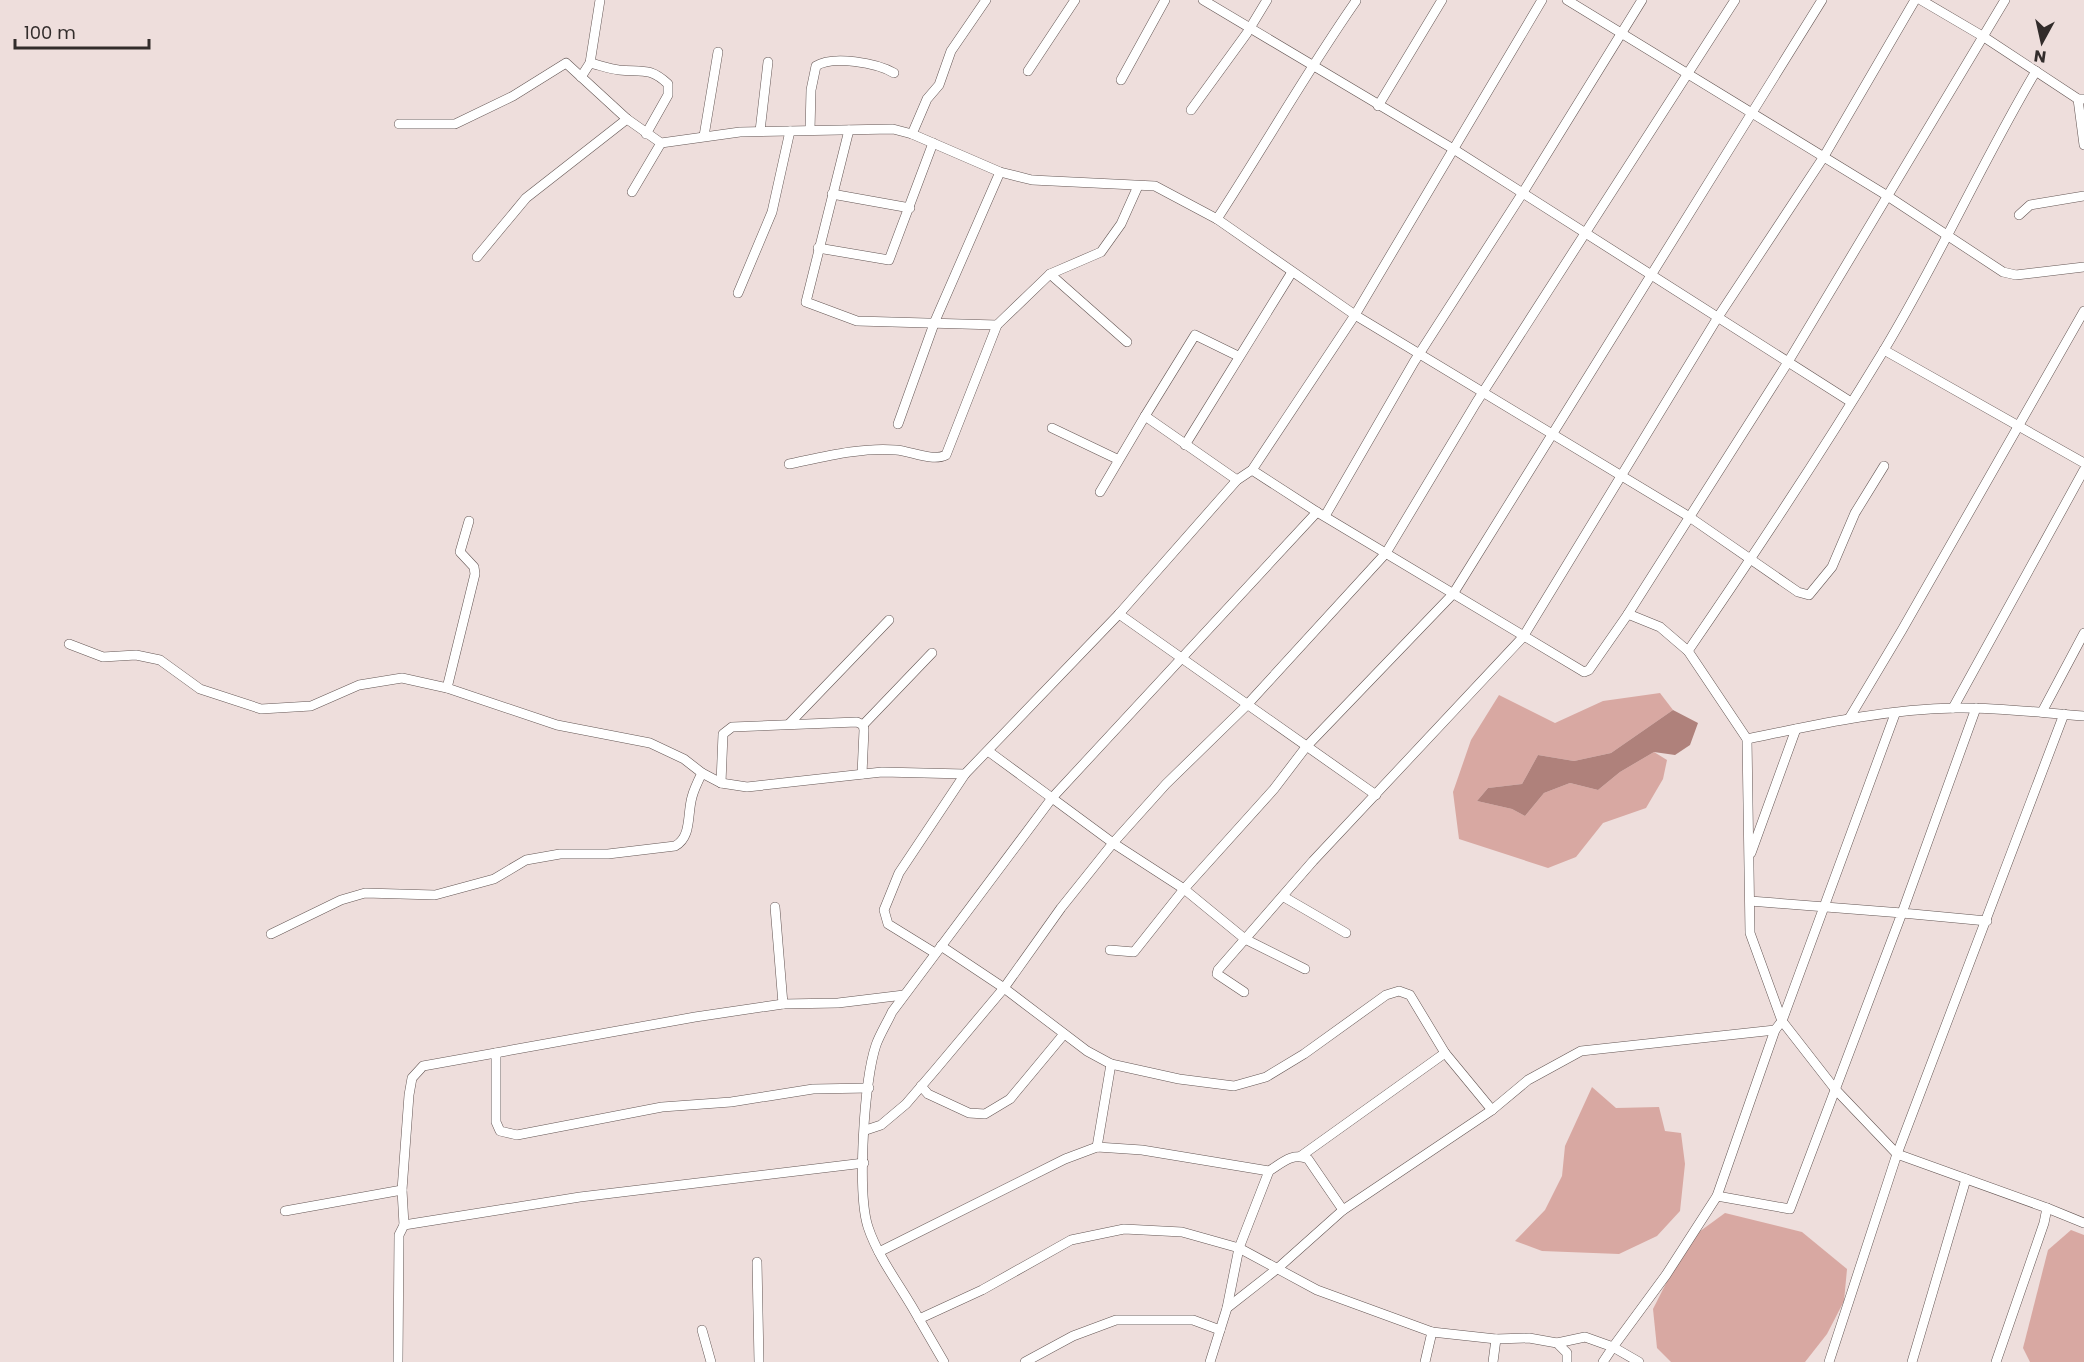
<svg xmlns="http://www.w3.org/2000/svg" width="2084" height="1362" font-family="Poppins,sans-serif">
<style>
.green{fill:#d8a8a2}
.water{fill:#af817b}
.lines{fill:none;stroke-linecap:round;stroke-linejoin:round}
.minor-casing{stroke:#645654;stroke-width:10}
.minor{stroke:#fff;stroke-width:9}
</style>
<rect width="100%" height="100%" fill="#eededc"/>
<g class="green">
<polygon points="1660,693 1673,710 1611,753 1574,761 1538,755 1522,784 1488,788 1477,801 1512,809 1525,816 1544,793 1570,783 1598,790 1620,772 1654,752 1667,760 1663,779 1646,808 1603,823 1576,857 1548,868 1459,839 1453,792 1471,740 1499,695 1555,723 1603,701"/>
<polygon points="1592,1087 1616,1108 1659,1107 1665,1131 1681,1133 1685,1164 1680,1211 1657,1236 1619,1254 1542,1251 1515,1241 1545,1210 1562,1176 1565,1146"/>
<polygon points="1725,1213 1802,1232 1847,1269 1844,1301 1827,1334 1805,1362 1671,1362 1657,1348 1653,1309 1688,1240"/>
<polygon points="2071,1230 2084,1235 2084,1362 2030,1362 2023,1348 2048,1250"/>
</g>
<polygon class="water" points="1673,710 1698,723 1690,745 1675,755 1654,752 1620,772 1598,790 1570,783 1544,793 1525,816 1512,809 1477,801 1488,788 1522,784 1538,755 1574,761 1611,753"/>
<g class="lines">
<defs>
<g id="minor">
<polyline points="1203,0 1455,150 1851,402"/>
<polyline points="1567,0 1886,195 2003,272 2016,275 2084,267"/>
<polyline points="1921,0 1984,37 2078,99 2084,99"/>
<path d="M590,63C599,65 610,69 619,70C642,72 650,67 668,84V95L646,134"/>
<polyline points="1028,71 1075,0"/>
<polyline points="581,77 590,63 600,0"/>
<polyline points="1121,80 1165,0"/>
<polyline points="2078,99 2084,145"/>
<polyline points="1378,106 1442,0"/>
<polyline points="1191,110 1247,33 1267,0"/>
<path d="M399,124H455L513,96L566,63L627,119L661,143L740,132L893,129L912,134L1000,172L1032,180L1155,186L1217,219C1264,147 1307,71 1356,1"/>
<path d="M810,130L811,90L816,66C833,55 877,63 894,73"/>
<polyline points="849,130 806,302 857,321 997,325"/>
<polyline points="760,131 768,62"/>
<polyline points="912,134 927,99 939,85 951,51 986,0"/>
<polyline points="704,136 718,52"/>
<polyline points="632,192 661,143"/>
<polyline points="832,194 910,208"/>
<polyline points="2019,215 2030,205 2084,196"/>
<polyline points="1217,219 1355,315 1688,516 1798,592 1809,595 1832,567 1855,513 1884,466"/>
<polyline points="818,248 889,260 933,143"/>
<polyline points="477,257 526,198 627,119"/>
<polyline points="1050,274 1127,342"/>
<polyline points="738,293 772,212 790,131"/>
<polyline points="1884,350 2084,463"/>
<polyline points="1145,416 1195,335 1238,356"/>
<polyline points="898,424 935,321 1000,172"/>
<polyline points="1052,428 1117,459"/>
<polyline points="1185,445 1292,272"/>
<path d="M789,464C823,457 861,447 896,450C911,451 932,462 946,455L997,325L1050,274L1101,252L1121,224L1138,186"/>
<polyline points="1252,470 1317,512 1584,672 1589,670 1628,614 1660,627 1688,651 1747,739 1750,933 1782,1021 1835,1089 1897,1154 2047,1208 2044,1223 1996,1362"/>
<polyline points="1100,492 1145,416 1237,480"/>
<polyline points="1325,516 1414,362 1522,194 1642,0"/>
<polyline points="1119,614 1376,795"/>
<polyline points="1628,614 1788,362 2005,0"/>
<polyline points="69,644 103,657 136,655 160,660 200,689 261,709 311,706 359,685 402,678 447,688 557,725 650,743 684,759 702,773 721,783 747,787 882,772 965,774 1119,614 1237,480 1252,470 1355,315 1542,0"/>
<path d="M1688,651C1756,552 1822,452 1884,350C1939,259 1982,162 2036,71"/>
<polyline points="447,688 475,574 474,567 460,552 469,521"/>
<polyline points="1953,708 2084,470"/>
<polyline points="1976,708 1902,913 1987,921"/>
<polyline points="2042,712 2084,633"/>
<polyline points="1850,717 1902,630 2084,311"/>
<polyline points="789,724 889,620"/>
<polyline points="863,725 932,653"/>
<path d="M1747,739C1815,725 1885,709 1956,708C1999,707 2041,713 2084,716"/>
<polyline points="988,751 1052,798 1317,512"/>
<polyline points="721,783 723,734 732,727 857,722 863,725 864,730 862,774"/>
<polyline points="1751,853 1796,729"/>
<polyline points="1284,897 1346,933"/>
<polyline points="775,907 783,1004 838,1003 904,995"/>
<path d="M271,934L341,900L365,893L435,895L494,879L526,860L560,854H608L675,846C692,837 687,814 692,797C694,789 698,781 702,773"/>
<polyline points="941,946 1004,988 1087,1051 1111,1064 1179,1079 1234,1086 1266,1077 1304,1054 1386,995 1399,991 1410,995 1445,1053 1492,1110"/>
<polyline points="1110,950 1134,952 1184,889 1274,789 1306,747 1453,594 1822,0"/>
<polyline points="935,953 888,924 884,910 899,873 965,774"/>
<polyline points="1244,992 1217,974 1218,970 1313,861 1523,637 1718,317 1823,158 1915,0"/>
<polyline points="496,1053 496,1122 500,1131 517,1135 662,1107 731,1102 813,1089 869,1088"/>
<polyline points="921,1086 928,1094 969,1113 985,1114 1010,1099 1064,1034"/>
<polyline points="866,1130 881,1125 906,1104 936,1069 1004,988 1061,908 1113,843 1184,889 1245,939 1305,969"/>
<polyline points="1097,1147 1111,1064"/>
<polyline points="1301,1156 1445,1053"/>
<polyline points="1717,1196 1790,1209 1902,913 1750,901"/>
<polyline points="2047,1208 2084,1223"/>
<polyline points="285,1211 402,1190"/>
<polyline points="404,1225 402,1190 409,1095 412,1078 423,1066 695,1017 783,1004"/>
<path d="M879,1252L1065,1159L1097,1147L1142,1150L1269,1171C1282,1163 1292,1152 1308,1159L1343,1210"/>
<polyline points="757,1262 759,1362"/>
<polyline points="1227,1308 1278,1268 1343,1210 1492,1110 1528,1080 1581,1051 1775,1030"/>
<polyline points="919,1319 944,1362"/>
<polyline points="702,1330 711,1362"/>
<polyline points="1557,1343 1585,1337 1613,1347 1603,1362"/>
<polyline points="398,1362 399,1235 404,1225 580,1197 864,1163"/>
<polyline points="1025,1362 1073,1336 1116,1320 1193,1320 1220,1330"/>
<polyline points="1210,1362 1227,1308 1239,1248 1269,1171"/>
<polyline points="1425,1362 1432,1332"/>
<polyline points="1493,1362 1496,1339"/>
<path d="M1567,1362V1353L1557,1343L1529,1338L1496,1339L1432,1332L1317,1290L1239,1248L1182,1232L1124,1229L1071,1240L982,1290L919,1319C903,1289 879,1260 868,1227C857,1193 864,1080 876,1045C880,1034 887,1023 892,1012L1052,798L1113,843L1166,784L1246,706L1386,553L1476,403L1735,0"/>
<polyline points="1639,1362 1613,1347 1666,1275 1717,1196 1775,1030 1782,1021 1895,714"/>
<polyline points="1829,1362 1897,1154 2064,714"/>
<polyline points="1912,1362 1966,1179"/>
</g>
</defs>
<use href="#minor" class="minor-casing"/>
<use href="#minor" class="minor"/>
</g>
<g transform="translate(2042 42) rotate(188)" stroke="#eededc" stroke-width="4.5" paint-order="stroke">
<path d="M0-4.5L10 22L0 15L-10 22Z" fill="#322c2b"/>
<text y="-9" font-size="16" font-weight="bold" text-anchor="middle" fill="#322c2b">N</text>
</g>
<path d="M15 39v9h134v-9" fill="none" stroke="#322c2b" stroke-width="3"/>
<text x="24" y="39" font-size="18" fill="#322c2b" stroke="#eededc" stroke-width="4.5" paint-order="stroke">100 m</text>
</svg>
